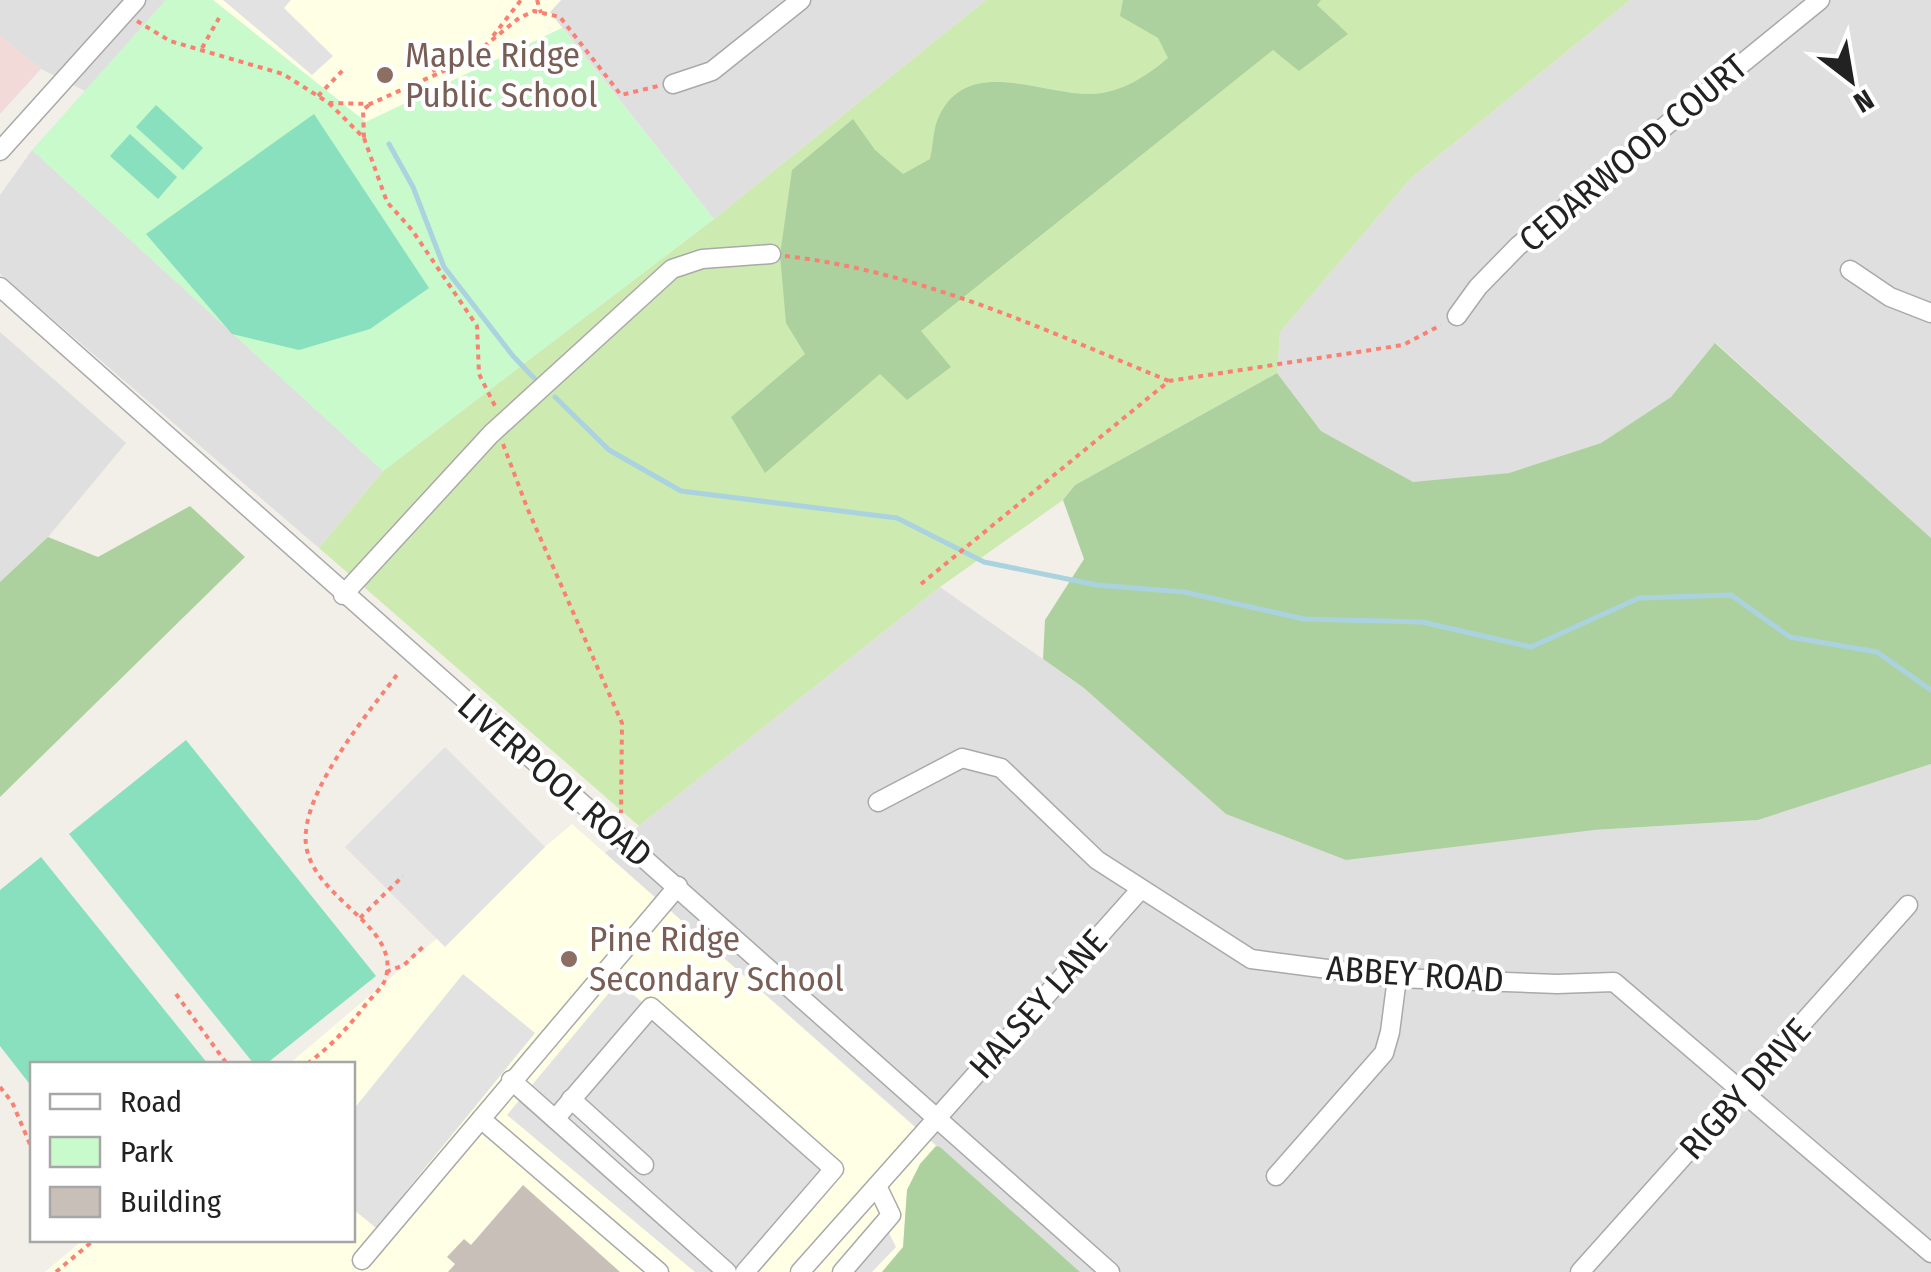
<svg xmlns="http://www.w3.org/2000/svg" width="1931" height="1272" font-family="'Fira Sans Condensed',sans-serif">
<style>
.residential{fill:#e0dfdf}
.commercial{fill:#f2dad9}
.education{fill:#ffffe5}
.grass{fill:#cdebb0}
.forest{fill:#add19e}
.park{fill:#c8facc}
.pitch{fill:#88e0be}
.parking{fill:#e2e2e2}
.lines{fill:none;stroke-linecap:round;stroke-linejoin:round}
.stream{stroke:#aad3df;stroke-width:5}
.building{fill:#c7bfb8}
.minor-casing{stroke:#a9a9a9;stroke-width:21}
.path{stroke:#fa8072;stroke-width:4;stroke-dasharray:5 5;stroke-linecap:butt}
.minor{stroke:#fff;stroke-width:18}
.education-dot{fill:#8d6e63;stroke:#fff;stroke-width:4}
.labels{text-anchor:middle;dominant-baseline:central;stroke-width:8;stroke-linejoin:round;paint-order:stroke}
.education-label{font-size:35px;fill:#785e54;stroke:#fff;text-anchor:start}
.street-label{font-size:35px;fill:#222;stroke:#fff}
</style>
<rect width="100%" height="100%" fill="#f2efe9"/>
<g class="residential">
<polygon points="0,0 166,0 85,91 41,69 0,36"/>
<polygon points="561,0 986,0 714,219 550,12"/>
<polygon points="1630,0 1931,0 1931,538 1716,343 1671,397 1601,443 1509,473 1413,483 1321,431 1277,373 1280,332 1411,178"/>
<polygon points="32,150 383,471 319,548 0,274 0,195"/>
<polygon points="0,332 126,443 48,537 0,582"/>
<polygon points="940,587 1084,688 1594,830 1758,820 1931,764 1931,1272 1080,1272 605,853"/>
</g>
<polygon class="commercial" points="0,36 41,69 0,114"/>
<g class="education">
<polygon points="213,0 561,0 550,12 562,28 366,122"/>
<polygon points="572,824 936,1146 920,1164 907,1190 903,1247 882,1272 45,1272 83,1240 352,1240 352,1064 289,1064"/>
</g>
<polygon class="grass" points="986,0 1630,0 1411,178 1280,332 1277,373 1075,485 1063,500 940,587 639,826 319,548 383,471 714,219"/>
<g class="forest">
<path d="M1123,0H1321L1317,5L1348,34L1299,71L1273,50L921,331L951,367L907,400L880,374L765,473L731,417L805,354L786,323L780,255L792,170L853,119L875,150L903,174L930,159C933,147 933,132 937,121C964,53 1040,95 1092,94C1121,93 1147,76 1168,58L1158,38L1120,16Z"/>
<polygon points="1715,343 1931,538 1931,764 1758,820 1594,830 1346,860 1226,814 1084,688 1043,659 1045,620 1084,559 1063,500 1075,485 1277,373 1321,431 1413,482 1509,473 1601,443 1671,397"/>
<polygon points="190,506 245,557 0,797 0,582 48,537 98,557"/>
<polygon points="936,1146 940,1147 1080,1272 882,1272 903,1247 907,1190 920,1164"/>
</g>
<polygon class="park" points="166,0 213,0 366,122 562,28 714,219 383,471 32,150"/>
<g class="pitch">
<polygon points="156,105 203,148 183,170 136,127"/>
<polygon points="314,114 429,288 370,329 299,350 232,334 146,234"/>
<polygon points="130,134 177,177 158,199 110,156"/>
<polygon points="186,740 376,976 266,1064 254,1064 69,834"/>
<polygon points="41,857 208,1064 32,1064 32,1087 0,1046 0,890"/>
</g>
<g class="parking">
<polygon points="223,0 291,0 284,8 333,56 312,75"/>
<polygon points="445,747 545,847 445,947 345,847"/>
<polygon points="463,974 535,1033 376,1228 353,1209 353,1110"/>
<polygon points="618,982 842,1168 755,1272 695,1272 507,1115"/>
<polygon points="887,1229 896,1247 872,1272 847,1272"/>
</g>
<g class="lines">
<g class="stream">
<polyline points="389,144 413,187 444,267 513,356 534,378"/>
<polyline points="555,397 609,450 681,491 897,518 984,562 1097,585 1184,592 1304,619 1422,622 1531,647 1639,598 1731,595 1790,637 1877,652 1931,690"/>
</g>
</g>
<polygon class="building" points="523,1185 561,1219 620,1272 448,1272 455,1264 447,1257 464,1239 471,1245"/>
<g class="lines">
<defs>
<g id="minor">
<polyline points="673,84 712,71 801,0"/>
<polyline points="0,151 136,0"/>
<polyline points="1850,270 1890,297 1931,313"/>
<polyline points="0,287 1110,1272"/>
<polyline points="1457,316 1478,287 1518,246 1820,0"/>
<polyline points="343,595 491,434 672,269 702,259 771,254"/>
<polyline points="878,802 962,758 1001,768 1097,860 1251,959 1397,978 1557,984 1614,982 1931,1253"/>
<polyline points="511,1080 727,1272"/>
<polyline points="571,1099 644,1165"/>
<polyline points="555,1119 651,1007 834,1169 745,1272"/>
<polyline points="1276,1176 1384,1053 1390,1032 1397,978"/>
<polyline points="362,1260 481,1119"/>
<polyline points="659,1272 481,1119 678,886"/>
<polyline points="800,1272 1140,890"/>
<polyline points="842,1272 891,1215 878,1188"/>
<polyline points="1580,1272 1908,905"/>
</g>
</defs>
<use href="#minor" class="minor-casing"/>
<g class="path">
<polyline points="537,0 541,13"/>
<polyline points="137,21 170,41 283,74 329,103 370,104 466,61 519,18 534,11 560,17 621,95 658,86"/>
<polyline points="493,36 521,0"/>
<polyline points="202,48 219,18"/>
<polyline points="423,51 435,72"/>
<polyline points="318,96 344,69"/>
<polyline points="329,103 364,138 363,110 369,105"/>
<polyline points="364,138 387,202 412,230 477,326 479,374 495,406"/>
<path d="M785,256C919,271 1045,330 1169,381"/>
<polyline points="503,444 528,510 622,723 621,813"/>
<polyline points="921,584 1169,381 1403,345 1441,325"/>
<polyline points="360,918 403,876"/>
<polyline points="386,972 404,965 426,944"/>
<polyline points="176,994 227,1064"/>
<path d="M307,1064C331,1046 348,1028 366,1004C371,998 382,988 385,980C405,922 298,896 306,831C311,781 369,712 399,672"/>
<polyline points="0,1087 12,1102 32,1149"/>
<polyline points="56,1272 94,1240"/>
</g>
<use href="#minor" class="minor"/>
</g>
<g class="education-dot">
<circle cx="385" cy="75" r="10"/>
<circle cx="569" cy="959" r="10"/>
</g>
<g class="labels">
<g class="education-label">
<text x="405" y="55">Maple Ridge<tspan x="405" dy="40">Public School</tspan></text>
<text x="589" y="939">Pine Ridge<tspan x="589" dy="40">Secondary School</tspan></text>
</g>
<g class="street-label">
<text transform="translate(1633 153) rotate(-40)">CEDARWOOD COURT</text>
<text transform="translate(555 780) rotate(41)">LIVERPOOL ROAD</text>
<text transform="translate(1415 974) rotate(4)">ABBEY ROAD</text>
<text transform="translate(1038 1004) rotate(-48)">HALSEY LANE</text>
<text transform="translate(1745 1089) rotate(-48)">RIGBY DRIVE</text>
</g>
</g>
<rect x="30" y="1062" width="325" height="180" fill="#ffffff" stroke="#a7a7a7" stroke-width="2.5"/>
<rect x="50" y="1094" width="50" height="15" fill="#ffffff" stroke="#a7a7a7" stroke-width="2.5"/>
<text x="120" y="1112" font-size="30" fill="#222222">Road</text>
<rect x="50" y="1137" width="50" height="30" fill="#c8facc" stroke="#a7a7a7" stroke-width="2.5"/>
<text x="120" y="1162" font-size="30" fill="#222222">Park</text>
<rect x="50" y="1187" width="50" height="30" fill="#c7bfb8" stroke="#a7a7a7" stroke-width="2.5"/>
<text x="120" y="1212" font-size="30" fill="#222222">Building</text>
<g transform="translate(1851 80) rotate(149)" stroke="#ffffff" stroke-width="8" paint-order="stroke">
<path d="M0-8L18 38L0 25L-18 38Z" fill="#222222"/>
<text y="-15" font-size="28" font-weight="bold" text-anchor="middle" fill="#222222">N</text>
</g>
</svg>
